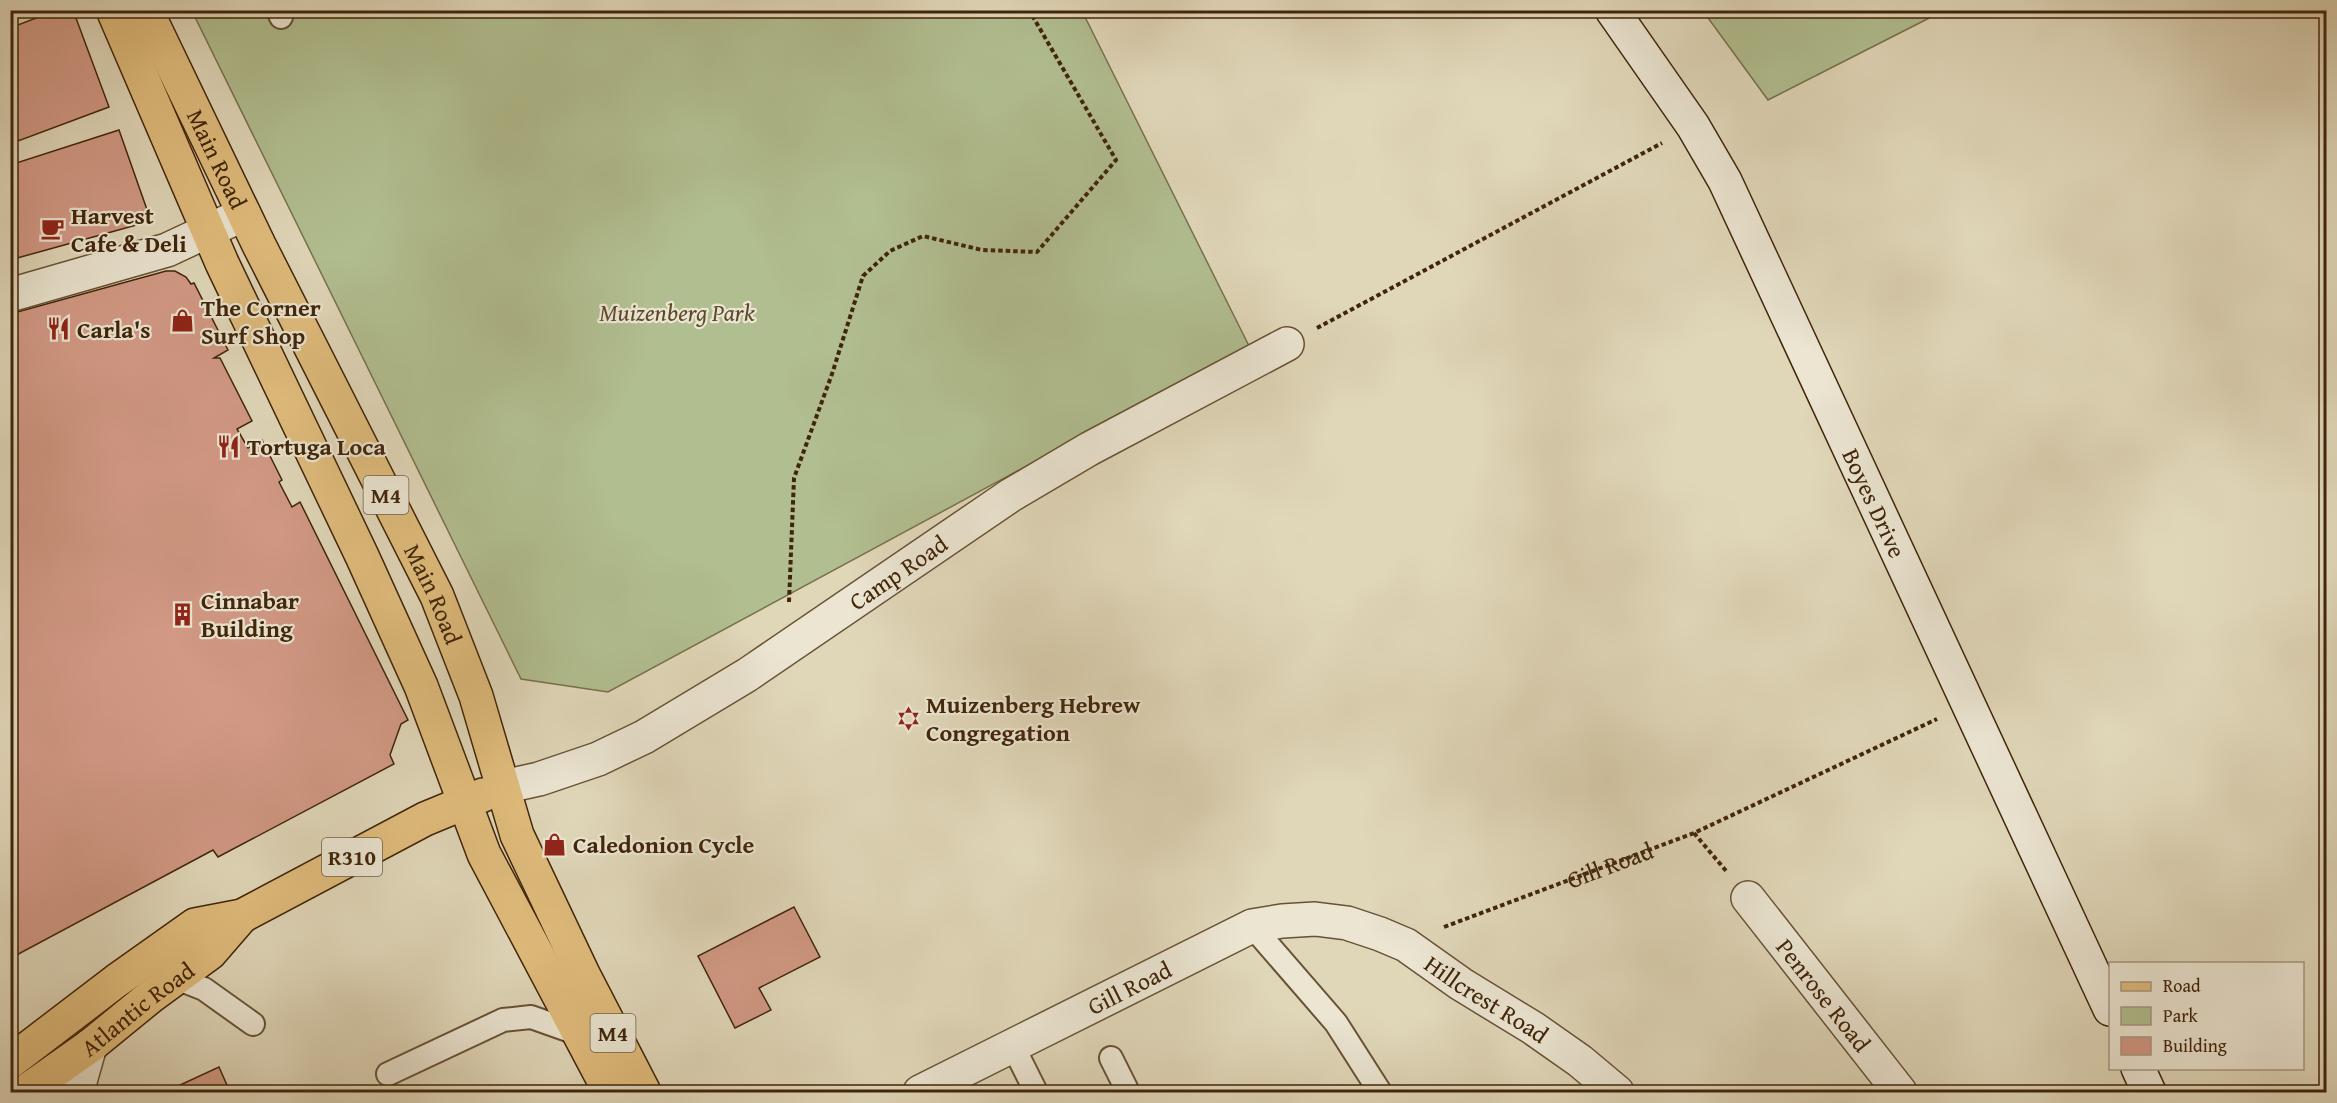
<svg xmlns="http://www.w3.org/2000/svg" width="2337" height="1103" font-family="'Gentium Book Plus',serif">
<style>
.green{fill:#b1be90;stroke:#78724c;stroke-width:1.5}
.building{fill:#d29985;stroke:#402509;stroke-width:1.5}
.lines{fill:none;stroke-linecap:round;stroke-linejoin:round}
.lane-casing{stroke:#685235;stroke-width:26}
.street-casing{stroke:#685235;stroke-width:36}
.secondary-casing{stroke:#402509;stroke-width:36}
.primary-casing{stroke:#402509;stroke-width:36}
.path{stroke:#402509;stroke-width:4;stroke-dasharray:4.5 3;stroke-linecap:butt}
.lane{stroke:#ebe5d2;stroke-width:22}
.street{stroke:#ebe5d2;stroke-width:33}
.secondary{stroke:#ebe5d2;stroke-width:33}
.primary{stroke:#e0bc7c;stroke-width:33}
.labels{text-anchor:middle;dominant-baseline:central;stroke-width:4.5;stroke-linejoin:round;paint-order:stroke}
.shield{fill:#ebe5d2;stroke:#735f45;stroke-width:1.5}
.shield-label{font-size:22px;font-weight:bold;fill:#402509}
.street-label{font-size:24px;fill:#402509;stroke:#ebe5d2}
.poi-label{font-size:24px;font-weight:bold;fill:#402509;stroke:#ebe5d2;text-anchor:start}
.park-label{font-size:24px;font-style:italic;fill:#5c4b2b;stroke:#ebe5d2}
</style>
<rect width="100%" height="100%" fill="#e0d7b9"/>
<filter id="stains"><feTurbulence type="fractalNoise" baseFrequency=".00333" numOctaves="4"/><feColorMatrix values="0 0 0 0 .2 0 0 0 0 .09 0 0 0 0 .02 0 0 0 .5 -.17"/></filter>
<radialGradient id="worn" r=".72"><stop offset=".6" stop-color="#630" stop-opacity="0"/><stop offset="1" stop-color="#630" stop-opacity=".3"/></radialGradient>
<g class="green">
<polygon points="192,11 1082,11 1249,346 608,692 521,679"/>
<polygon points="1703,11 1943,11 1768,100"/>
</g>
<g class="building">
<polygon points="57,10 73,10 109,107 10,144 10,28"/>
<polygon points="119,130 151,221 10,260 10,165"/>
<polygon points="166,271 175,271 186,277 191,284 194,283 228,350 214,358 220,358 252,421 237,429 248,448 262,440 282,480 279,482 292,507 300,502 408,720 401,724 390,755 394,764 218,857 213,850 11,958 10,397 15,395 10,381 10,314"/>
<polygon points="794,907 820,957 759,988 771,1010 735,1028 698,956"/>
<polygon points="219,1067 230,1092 165,1092"/>
</g>
<g class="lines">
<defs>
<g id="lane">
<polyline points="278,10 281,17"/>
<polyline points="1252,926 1336,1023 1380,1092"/>
<polyline points="176,978 204,989 253,1024"/>
<polyline points="1013,1046 1036,1092"/>
<polyline points="1111,1058 1128,1092"/>
<polyline points="388,1074 503,1020 531,1017 579,1034"/>
</g>
<g id="street">
<polyline points="10,295 167,250 244,214"/>
<path id="s2" d="M503,787L539,779L598,759L644,737L747,675L1011,495L1089,449L1287,344"/>
<path id="s3" d="M1748,898L1900,1092"/>
<polyline points="77,1092 90,1046"/>
<path id="s4" d="M920,1092L1252,926L1282,921L1315,919L1347,923L1380,934L1406,945L1461,984L1533,1028L1580,1061L1617,1092"/>
</g>
<g id="secondary">
<path id="s5" d="M1612,10L1693,126L1725,181L2110,1009"/>
<polyline points="2138,1068 2149,1092"/>
</g>
<g id="primary">
<polyline points="113,10 222,263 362,556 421,686 484,854 610,1092"/>
<path id="s6" d="M146,10L259,245L437,596L476,696L517,835L583,974L644,1092"/>
<polyline points="10,1062 116,981 195,925 242,916 425,819 483,795"/>
<path id="s7" d="M25,1092L90,1046L150,997L210,953L242,916"/>
</g>
</defs>
<use href="#lane" class="lane-casing"/>
<use href="#street" class="street-casing"/>
<use href="#secondary" class="secondary-casing"/>
<use href="#primary" class="primary-casing"/>
<g class="path">
<polyline points="1317,328 1662,143"/>
<polyline points="789,602 794,478 832,374 863,276 890,251 923,236 982,250 1037,252 1116,160 1029,10"/>
<polyline points="1694,833 1727,872"/>
<path id="s1" d="M1444,927L1694,833L1937,719"/>
</g>
<use href="#lane" class="lane"/>
<use href="#street" class="street"/>
<use href="#secondary" class="secondary"/>
<use href="#primary" class="primary"/>
</g>
<defs>
<symbol id="cafe-bare" viewBox="-9 -9 18 18"><path d="M-5.5-4.5H6V0H3Q3 3.5 0 3.5H-2.5Q-5.5 3.5-5.5 0ZM3-3.2v2h1.7v-2ZM-6 4.5H4V6H-6Z" fill="#8f2418" stroke="#ebe5d2" stroke-width="2.5" paint-order="stroke"/></symbol>
<symbol id="shop-bare" viewBox="-9 -9 18 18"><path d="M-5-2.5h2.3a2.7 3.5 0 0 1 5.4 0H5L5.5 6h-11ZM-1.5-2.5h3a1.5 2.3 0 0 0-3 0Z" fill="#8f2418" stroke="#ebe5d2" stroke-width="2.5" paint-order="stroke"/></symbol>
<symbol id="restaurant-bare" viewBox="-9 -9 18 18"><path d="M-5-6h1v4h1v-4h1v4h1v-4h1v5L-1.5 .5V6h-2V.5L-5-1ZM5-6V6H3V1.5H1.5Q1.5-4 5-6Z" fill="#8f2418" stroke="#ebe5d2" stroke-width="2.5" paint-order="stroke"/></symbol>
<symbol id="building-bare" viewBox="-9 -9 18 18"><path d="M-4-6H4V6H1V3H-1V6H-4ZM-2.5-4.3h1.7v1.8h-1.7ZM.8-4.3h1.7v1.8H.8ZM-2.5-1h1.7V.8h-1.7ZM.8-1h1.7V.8H.8Z" fill="#8f2418" stroke="#ebe5d2" stroke-width="2.5" paint-order="stroke"/></symbol>
<symbol id="synagogue-bare" viewBox="-9 -9 18 18"><path d="M0-6.5L5.6 3.2H-5.6ZM0 6.5L5.6-3.2H-5.6Z" fill="#8f2418" stroke="#ebe5d2" stroke-width="2.5" paint-order="stroke"/></symbol>
</defs>
<g fill-rule="evenodd">
<use href="#cafe-bare" x="36" y="212" width="33" height="33"/>
<use href="#shop-bare" x="166" y="304" width="33" height="33"/>
<use href="#restaurant-bare" x="42" y="312" width="33" height="33"/>
<use href="#restaurant-bare" x="212" y="430" width="33" height="33"/>
<use href="#building-bare" x="166" y="598" width="33" height="33"/>
<use href="#synagogue-bare" x="892" y="702" width="33" height="33"/>
<use href="#shop-bare" x="538" y="828" width="33" height="33"/>
</g>
<g class="labels">
<g class="shield">
<rect x="363.5" y="476" width="45" height="38" rx="4.5"/>
<rect x="322" y="838" width="60" height="38" rx="4.5"/>
<rect x="590.5" y="1014" width="45" height="38" rx="4.5"/>
</g>
<g class="shield-label">
<text x="386" y="495">M4</text>
<text x="352" y="857">R310</text>
<text x="613" y="1033">M4</text>
</g>
<g class="street-label">
<text stroke="none"><textPath href="#s6" startOffset="165">Main Road</textPath></text>
<text stroke="none"><textPath href="#s5" startOffset="560">Boyes Drive</textPath></text>
<text stroke="none"><textPath href="#s2" startOffset="453">Camp Road</textPath></text>
<text stroke="none"><textPath href="#s6" startOffset="651">Main Road</textPath></text>
<text stroke="none"><textPath href="#s1" startOffset="177">Gill Road</textPath></text>
<text stroke="none"><textPath href="#s4" startOffset="234">Gill Road</textPath></text>
<text stroke="none"><textPath href="#s3" startOffset="123">Penrose Road</textPath></text>
<text stroke="none"><textPath href="#s4" startOffset="627">Hillcrest Road</textPath></text>
<text stroke="none"><textPath href="#s7" startOffset="140">Atlantic Road</textPath></text>
</g>
<g class="poi-label">
<text x="71" y="215">Harvest<tspan x="71" dy="28">Cafe &amp; Deli</tspan></text>
<text x="201" y="307">The Corner<tspan x="201" dy="28">Surf Shop</tspan></text>
<text x="77" y="329">Carla's</text>
<text x="247" y="446">Tortuga Loca</text>
<text x="201" y="600">Cinnabar<tspan x="201" dy="28">Building</tspan></text>
<text x="926" y="704">Muizenberg Hebrew<tspan x="926" dy="28">Congregation</tspan></text>
<text x="573" y="844">Caledonion Cycle</text>
</g>
<g class="park-label">
<text x="677" y="312">Muizenberg Park</text>
</g>
</g>
<rect width="2337" height="1103" fill="none" stroke="#e0d7b9" stroke-width="36"/>
<rect x="12" y="12" width="2313" height="1079" fill="none" stroke="#402509" stroke-width="3"/>
<rect x="18" y="18" width="2301" height="1067" fill="none" stroke="#402509" stroke-width="1.5"/>
<rect x="2109" y="962" width="195" height="108" fill="#ebe5d2" stroke="#a79882" stroke-width="1.5"/>
<rect x="2121" y="982" width="30" height="9" fill="#e0bc7c" stroke="#a79882" stroke-width="1.5"/>
<text x="2163" y="992" font-size="18" fill="#402509">Road</text>
<rect x="2121" y="1007" width="30" height="18" fill="#b1be90" stroke="#a79882" stroke-width="1.5"/>
<text x="2163" y="1022" font-size="18" fill="#402509">Park</text>
<rect x="2121" y="1037" width="30" height="18" fill="#d29985" stroke="#a79882" stroke-width="1.5"/>
<text x="2163" y="1052" font-size="18" fill="#402509">Building</text>
<rect width="100%" height="100%" filter="url(#stains)"/>
<rect width="100%" height="100%" fill="url(#worn)"/>
</svg>
